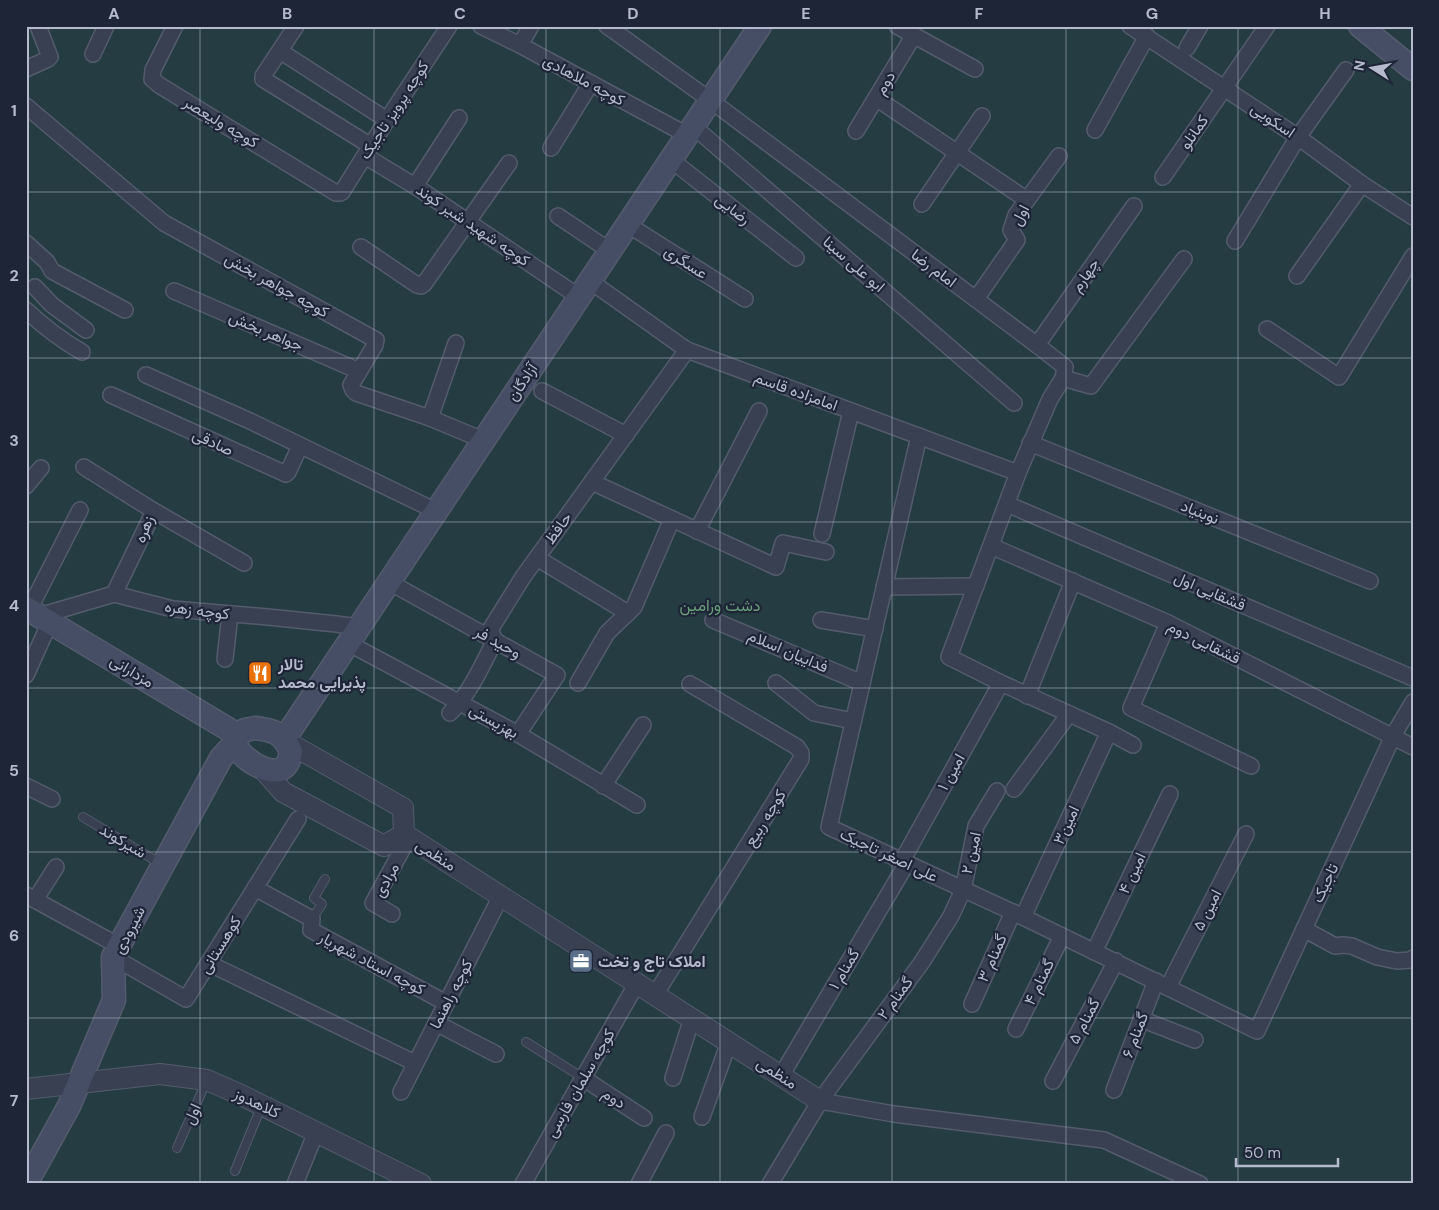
<svg xmlns="http://www.w3.org/2000/svg" width="1439" height="1210" font-family="'DM Sans',Vazirmatn,sans-serif">
<style>
.green{fill:#263c43}
.lines{fill:none;stroke-linecap:round;stroke-linejoin:round}
.service-casing{stroke:#535b6c;stroke-width:10}
.minor-casing{stroke:#535b6c;stroke-width:18}
.tertiary-casing{stroke:#535b6c;stroke-width:22}
.secondary-casing{stroke:#535b6c;stroke-width:25}
.service{stroke:#384052;stroke-width:8}
.minor{stroke:#384052;stroke-width:15}
.tertiary{stroke:#384052;stroke-width:20}
.secondary{stroke:#464e65;stroke-width:22}
.grid{fill:none;stroke:#b5bbcc;stroke-width:1;stroke-opacity:0.55}
.labels{text-anchor:middle;dominant-baseline:central;stroke-width:4.5;stroke-linejoin:round;paint-order:stroke}
.street-label{font-size:16px;fill:#b5bbcc;stroke:#1d2537}
.park-label{font-size:16px;fill:#6a9f7c;stroke:#1d2537}
.poi-label{font-size:16px;font-weight:bold;fill:#b5bbcc;stroke:#1d2537;text-anchor:start}
.neatline{fill:none;stroke:#b5bbcc;stroke-width:2}
.grid-label{font-size:16px;text-anchor:middle;font-weight:bold;fill:#b5bbcc}
</style>
<rect width="100%" height="100%" fill="#242d42"/>
<rect class="green" x="26" y="26" width="1387" height="1158"/>
<g class="lines">
<defs>
<g id="service">
<polyline points="83,817 161,864"/>
<polyline points="312,919 322,904 314,898 325,879"/>
<polyline points="526,1042 583,1078"/>
<polyline points="177,1148 206,1082"/>
<polyline points="235,1171 261,1107"/>
</g>
<g id="minor">
<polyline points="175,26 153,70 152,79 159,85 336,193 340,193 342,192 387,120 449,26"/>
<polyline points="296,26 263,76 263,79 371,146"/>
<polyline points="481,26 520,45 687,135"/>
<polyline points="607,26 710,100 1037,345 1065,367 1063,378 1050,399 1018,473 949,657 1001,683 1109,732 1133,745"/>
<polyline points="897,26 975,69"/>
<polyline points="1130,26 1298,137 1362,184 1413,217"/>
<polyline points="520,45 531,26"/>
<polyline points="1187,48 1200,26"/>
<polyline points="280,51 387,120"/>
<polyline points="93,54 106,26"/>
<polyline points="26,69 48,59 50,57 38,26"/>
<polyline points="876,98 1027,200"/>
<polyline points="26,106 164,223 376,340 375,345 351,385 353,390 356,393 430,418 483,440"/>
<polyline points="693,126 1014,403"/>
<polyline points="1095,130 1147,36"/>
<polyline points="856,131 914,35"/>
<polyline points="551,148 591,83"/>
<polyline points="365,156 418,188 579,297"/>
<polyline points="670,159 796,258"/>
<polyline points="1163,177 1267,26"/>
<polyline points="415,186 459,118"/>
<polyline points="922,204 982,116"/>
<polyline points="558,216 610,251"/>
<polyline points="627,224 745,299"/>
<polyline points="1235,241 1298,137 1346,70"/>
<polyline points="26,243 47,262 52,271 125,310"/>
<polyline points="361,247 417,285 421,286 424,284 509,163"/>
<polyline points="1297,276 1362,184"/>
<polyline points="590,281 687,350 1018,473"/>
<polyline points="35,287 52,305 86,330"/>
<polyline points="174,291 359,371"/>
<polyline points="976,299 1017,240 1011,230 1016,215 1059,156"/>
<path d="M26,310C43,326 61,340 82,352"/>
<polyline points="1267,329 1339,377 1413,256"/>
<polyline points="1037,345 1134,206"/>
<polyline points="146,375 250,421 436,511"/>
<polyline points="1063,378 1091,386 1184,259"/>
<polyline points="542,391 626,435"/>
<polyline points="111,395 286,474 288,472 300,446"/>
<polyline points="430,418 456,343"/>
<polyline points="919,436 829,827 1023,917 1257,1031 1393,736 1413,702"/>
<polyline points="1030,443 1370,581"/>
<polyline points="84,467 154,511 114,594"/>
<polyline points="592,482 776,567 783,543 826,552"/>
<polyline points="26,486 41,468"/>
<polyline points="1007,504 1413,678"/>
<polyline points="154,511 244,563"/>
<polyline points="697,531 759,411"/>
<polyline points="822,534 851,411"/>
<polyline points="991,546 1168,623 1413,747"/>
<polyline points="537,558 628,613"/>
<polyline points="389,582 557,675 518,734"/>
<polyline points="884,587 976,586"/>
<polyline points="29,610 80,510"/>
<polyline points="39,616 114,594 173,609 268,617 336,624 358,627"/>
<polyline points="713,620 862,683"/>
<polyline points="821,620 875,629"/>
<polyline points="1168,623 1131,708 1251,766"/>
<polyline points="348,643 518,734 637,805"/>
<polyline points="225,659 230,614"/>
<polyline points="26,675 50,622"/>
<polyline points="578,683 607,633 634,607 672,519"/>
<polyline points="776,683 814,713 853,721"/>
<polyline points="1027,696 1073,581"/>
<path d="M450,713C470,693 482,666 495,640L490,630L523,577L687,350"/>
<polyline points="26,786 52,799"/>
<polyline points="603,786 643,725"/>
<polyline points="1014,789 1069,714"/>
<polyline points="902,861 1001,683"/>
<polyline points="255,888 312,919 311,930 446,1003"/>
<polyline points="26,895 119,946"/>
<polyline points="35,900 56,867"/>
<polyline points="392,914 373,903 409,837"/>
<polyline points="1023,917 1109,732"/>
<polyline points="1304,929 1335,946 1343,945 1352,946 1377,957 1397,961 1411,960 1413,958"/>
<polyline points="1094,952 1170,794"/>
<polyline points="113,957 186,999 298,819"/>
<polyline points="208,963 415,1063"/>
<polyline points="1168,987 1246,834"/>
<polyline points="655,995 801,759 801,753 797,747 690,684"/>
<polyline points="972,1004 1013,912"/>
<polyline points="1141,1019 1195,1040"/>
<polyline points="436,1023 496,1054"/>
<polyline points="1016,1029 1062,936"/>
<polyline points="781,1076 907,863"/>
<polyline points="583,1078 644,1118"/>
<polyline points="673,1078 692,1018"/>
<polyline points="1053,1081 1116,961"/>
<polyline points="1114,1090 1156,981"/>
<polyline points="401,1092 501,896"/>
<polyline points="820,1101 894,1114 1104,1140 1200,1184"/>
<polyline points="702,1117 729,1042"/>
<polyline points="295,1184 316,1132"/>
<polyline points="523,1184 637,983"/>
<polyline points="639,1184 666,1133"/>
<polyline points="770,1184 820,1101 922,962 951,916 963,890 976,826 997,791"/>
</g>
<g id="tertiary">
<polyline points="263,769 283,792 384,846 404,834 403,808 287,742"/>
<polyline points="404,834 820,1101"/>
<polyline points="26,1089 160,1074 207,1080 239,1094 421,1184"/>
</g>
<g id="secondary">
<polyline points="1360,26 1413,69"/>
<polyline points="26,608 238,735"/>
<path d="M255,728C274,730 282,733 291,751C290,757 289,764 283,768C271,778 237,757 236,743C236,742 238,735 238,735L245,730Z"/>
<polyline points="285,738 760,26"/>
<polyline points="26,1184 69,1106 114,1000 113,957 221,758 236,742"/>
</g>
</defs>
<use href="#service" class="service-casing"/>
<use href="#minor" class="minor-casing"/>
<use href="#tertiary" class="tertiary-casing"/>
<use href="#secondary" class="secondary-casing"/>
<use href="#service" class="service"/>
<use href="#minor" class="minor"/>
<use href="#tertiary" class="tertiary"/>
<use href="#secondary" class="secondary"/>
</g>
<path class="grid" d="M200,26V1184M374,26V1184M546,26V1184M720,26V1184M892,26V1184M1066,26V1184M1238,26V1184M26,192H1413M26,358H1413M26,522H1413M26,688H1413M26,852H1413M26,1018H1413"/>
<defs>
<symbol id="restaurant-square" viewBox="-11 -11 22 22"><rect x="-9" y="-9" width="18" height="18" rx="4" fill="#e8710a" stroke="#1d2537"/><path d="M-5-6h1v4h1v-4h1v4h1v-4h1v5L-1.5 .5V6h-2V.5L-5-1ZM5-6V6H3V1.5H1.5Q1.5-4 5-6Z" fill="#fff"/></symbol>
<symbol id="office-square" viewBox="-11 -11 22 22"><rect x="-9" y="-9" width="18" height="18" rx="4" fill="#5c6f8a" stroke="#1d2537"/><path d="M-6-3h4V-5.5h4V-3h4V5H-6ZM-1-4.5V-3h2v-1.5ZM-6 0V1H6V0Z" fill="#fff"/></symbol>
</defs>
<g fill-rule="evenodd">
<use href="#restaurant-square" x="246" y="659" width="28" height="28"/>
<use href="#office-square" x="567" y="947" width="28" height="28"/>
</g>
<g class="labels">
<g class="street-label">
<text transform="translate(584 80) rotate(28)">کوچه ملاهادی</text>
<text transform="translate(885 83) rotate(-59)">دوم</text>
<text transform="translate(394 110) rotate(-57)">کوچه پرویز تاجیک</text>
<text transform="translate(1273 120) rotate(34)">اسکویی</text>
<text transform="translate(221 122) rotate(31)">کوچه ولیعصر</text>
<text transform="translate(1194 132) rotate(-55)">کمانلو</text>
<text transform="translate(733 209) rotate(38)">رضایی</text>
<text transform="translate(1020 215) rotate(-63)">اول</text>
<text transform="translate(473 225) rotate(34)">کوچه شهید شیر کوند</text>
<text transform="translate(686 262) rotate(33)">عسگری</text>
<text transform="translate(854 264) rotate(41)">ابو علی سینا</text>
<text transform="translate(934 268) rotate(37)">امام رضا</text>
<text transform="translate(1085 275) rotate(-55)">چهارم</text>
<text transform="translate(277 285) rotate(29)">کوچه جواهر بخش</text>
<text transform="translate(266 331) rotate(23)">جواهر بخش</text>
<text transform="translate(522 382) rotate(-56)">آزادگان</text>
<text transform="translate(796 391) rotate(20)">امامزاده قاسم</text>
<text transform="translate(213 442) rotate(25)">صادقی</text>
<text transform="translate(1200 512) rotate(22)">نوبنیاد</text>
<text transform="translate(558 528) rotate(-54)">حافظ</text>
<text transform="translate(144 529) rotate(-68)">زهره</text>
<text transform="translate(1210 591) rotate(23)">قشقایی اول</text>
<text transform="translate(197 610) rotate(7)">کوچه زهره</text>
<text transform="translate(498 642) rotate(29)">وحید فر</text>
<text transform="translate(1204 642) rotate(26)">قشقایی دوم</text>
<text transform="translate(788 651) rotate(23)">فداییان اسلام</text>
<text transform="translate(132 671) rotate(31)">مزدارانی</text>
<text transform="translate(494 721) rotate(29)">بهزیستی</text>
<text transform="translate(951 772) rotate(-61)">امین ۱</text>
<text transform="translate(765 818) rotate(-58)">کوچه ربیع</text>
<text transform="translate(1066 825) rotate(-65)">امین۳</text>
<text transform="translate(123 841) rotate(31)">شیرکوند</text>
<text transform="translate(971 853) rotate(-77)">امین ۲</text>
<text transform="translate(436 855) rotate(33)">منظمی</text>
<text transform="translate(889 855) rotate(25)">علی اصغر تاجیک</text>
<text transform="translate(1132 873) rotate(-65)">امین ۴</text>
<text transform="translate(386 880) rotate(-61)">مرادی</text>
<text transform="translate(1325 883) rotate(-65)">تاجیک</text>
<text transform="translate(1207 910) rotate(-63)">امین ۵</text>
<text transform="translate(129 930) rotate(-63)">شیرودی</text>
<text transform="translate(220 945) rotate(-58)">کوهستانی</text>
<text transform="translate(992 958) rotate(-66)">گمنام ۳</text>
<text transform="translate(372 963) rotate(28)">کوچه استاد شهریار</text>
<text transform="translate(844 969) rotate(-59)">گمنام ۱</text>
<text transform="translate(1039 982) rotate(-64)">گمنام ۴</text>
<text transform="translate(451 994) rotate(-63)">کوچه راهنما</text>
<text transform="translate(895 998) rotate(-54)">گمنام ۲</text>
<text transform="translate(1084 1021) rotate(-62)">گمنام ۵</text>
<text transform="translate(1135 1035) rotate(-69)">گمنام ۶</text>
<text transform="translate(777 1073) rotate(33)">منظمی</text>
<text transform="translate(580 1083) rotate(-60)">کوچه سلمان فارسی</text>
<text transform="translate(614 1098) rotate(33)">دوم</text>
<text transform="translate(257 1103) rotate(26)">کلاهدوز</text>
<text transform="translate(192 1114) rotate(-66)">اول</text>
</g>
<g class="park-label">
<text x="720" y="605">دشت ورامین</text>
</g>
<g class="poi-label">
<text x="278" y="664">تالار<tspan x="278" dy="18">پذیرایی محمد</tspan></text>
<text x="598" y="961">املاک تاج و تخت</text>
</g>
</g>
<rect width="1439" height="1210" fill="none" stroke="#1d2537" stroke-width="55"/>
<g transform="translate(1372 68) rotate(281)" stroke="#1d2537" stroke-width="4" paint-order="stroke">
<path d="M0-4L9 19L0 12L-9 19Z" fill="#b5bbcc"/>
<text y="-8" font-size="14" font-weight="bold" text-anchor="middle" fill="#b5bbcc">N</text>
</g>
<path d="M1236 1158v8h102v-8" fill="none" stroke="#b5bbcc" stroke-width="2.5"/>
<text x="1244" y="1158" font-size="15" fill="#b5bbcc" stroke="#1d2537" stroke-width="4" paint-order="stroke">50 m</text>
<rect x="28" y="28" width="1384" height="1154" class="neatline"/>
<g class="grid-label">
<text x="114" y="19">A</text>
<text x="287" y="19">B</text>
<text x="460" y="19">C</text>
<text x="633" y="19">D</text>
<text x="806" y="19">E</text>
<text x="979" y="19">F</text>
<text x="1152" y="19">G</text>
<text x="1325" y="19">H</text>
<text x="14" y="116">1</text>
<text x="14" y="281">2</text>
<text x="14" y="446">3</text>
<text x="14" y="611">4</text>
<text x="14" y="776">5</text>
<text x="14" y="941">6</text>
<text x="14" y="1106">7</text>
</g>
</svg>
